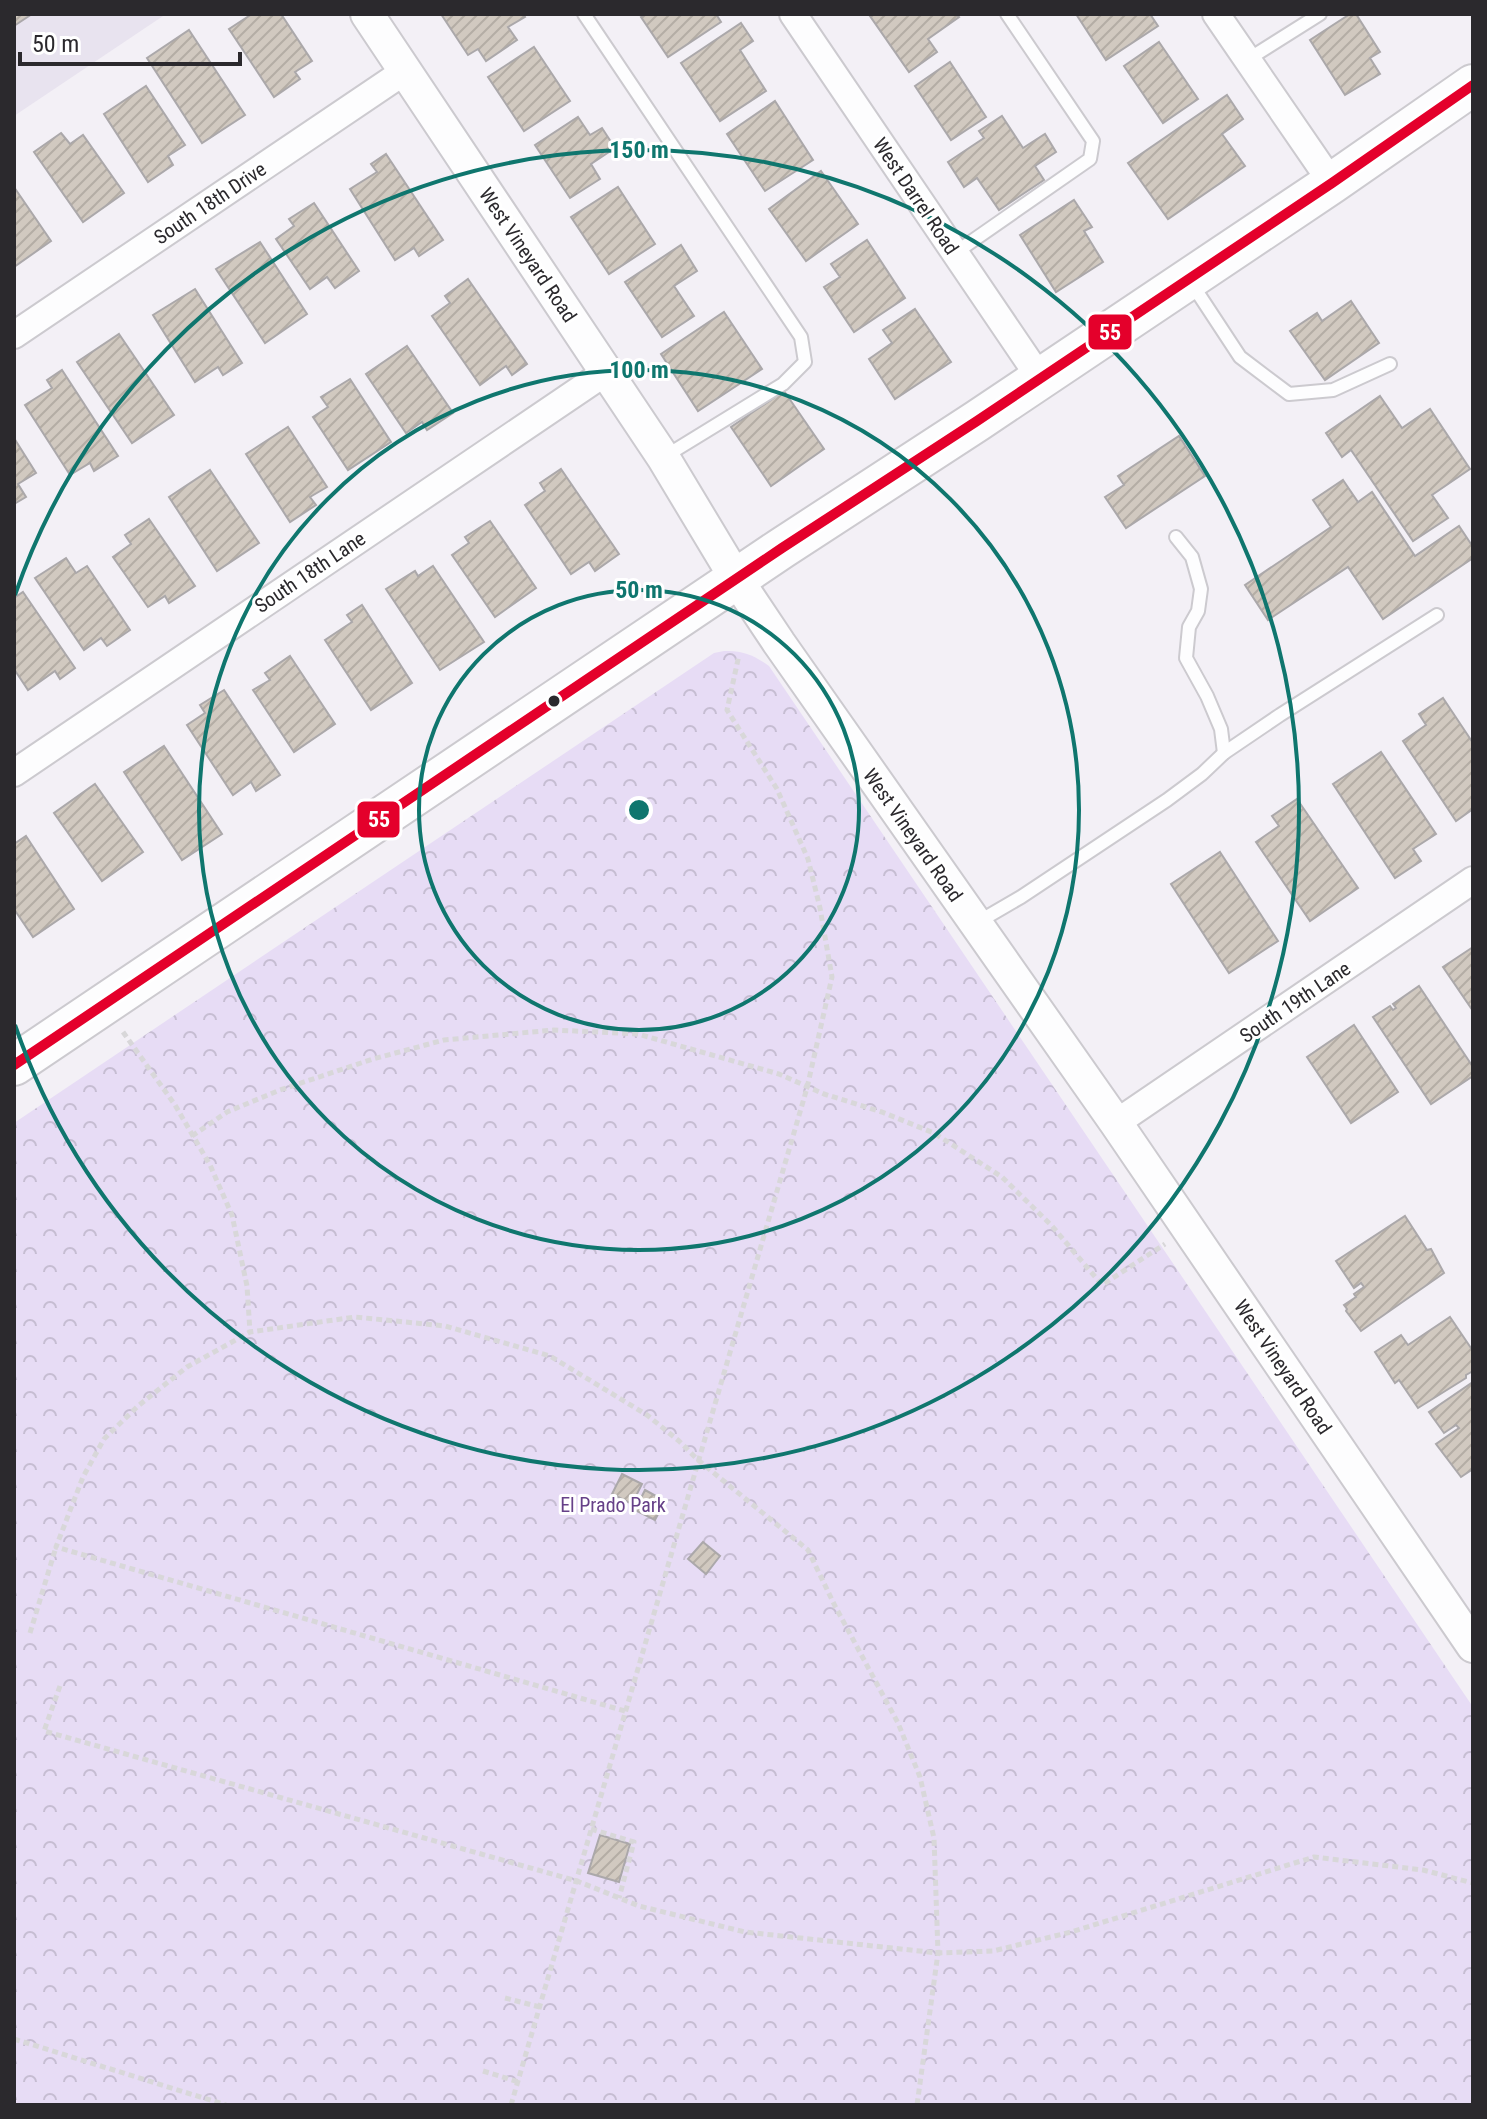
<svg xmlns="http://www.w3.org/2000/svg" width="1487" height="2119" font-family="'Roboto Condensed',sans-serif">
<style>
.built{fill:#e8e3ef}
.park{fill:url(#park-crowns)}
.building{fill:url(#building-hatch);stroke:#aba8aa;stroke-width:2}
.lines{fill:none;stroke-linecap:round;stroke-linejoin:round}
.service-casing{stroke:#cccacf;stroke-width:16}
.minor-casing{stroke:#cccacf;stroke-width:30}
.tertiary-casing{stroke:#cccacf;stroke-width:36}
.primary-casing{stroke:#cccacf;stroke-width:44}
.path{stroke:#d8d7d9;stroke-width:5;stroke-dasharray:6 4;stroke-linecap:butt}
.service{stroke:#fdfdfe;stroke-width:12}
.minor{stroke:#fdfdfe;stroke-width:26}
.tertiary{stroke:#fdfdfe;stroke-width:32}
.primary{stroke:#fdfdfe;stroke-width:40}
.bus-1-casing{stroke:#fff;stroke-width:16}
.bus-1{stroke:#e4002b;stroke-width:10}
.ring{fill:none;stroke:#0f766e;stroke-width:4}
.bus-dot{fill:#2b292d;stroke:#fff;stroke-width:3}
.labels{text-anchor:middle;dominant-baseline:central;stroke-width:6;stroke-linejoin:round;paint-order:stroke}
.street-label{font-size:20px;fill:#2b292d;stroke:#fff}
.park-label{font-size:20px;fill:#664088;stroke:#fff}
.centre{fill:#0f766e;stroke:#fff;stroke-width:4}
.ring-label{font-size:24px;text-anchor:middle;font-weight:bold;fill:#0f766e;stroke:#fff;stroke-width:6;stroke-linejoin:round;paint-order:stroke}
.line-badge{stroke:#fff;stroke-width:3}
.badge-label{font-size:22px;text-anchor:middle;font-weight:bold;fill:#fff}
</style>
<defs>
<pattern id="park-crowns" width="20" height="18" patternUnits="userSpaceOnUse" patternTransform="scale(2)"><rect width="20" height="18" fill="#e7dcf5"/><path d="M2 6a3 3 0 1 1 6 0M12 15a3 3 0 1 1 6 0" fill="none" stroke="#c6bdd2"/></pattern>
<pattern id="building-hatch" width="6" height="6" patternUnits="userSpaceOnUse" patternTransform="scale(2)"><rect width="6" height="6" fill="#d1c9c0"/><path d="M-1 1l2-2M0 6l6-6M5 7l2-2" fill="none" stroke="#b4ada5"/></pattern>
</defs>
<rect width="100%" height="100%" fill="#f3f0f6"/>
<polygon class="built" points="14,14 166,14 14,116"/>
<path class="park" d="M724,651C742,650 754,655 769,666L1473,1707V2105H14V1123L714,653Z"/>
<g class="building">
<polygon points="14,14 32,14 14,26"/>
<polygon points="252,14 281,14 312,61 295,72 300,79 274,97 229,29"/>
<polygon points="441,14 523,14 525,17 508,27 517,40 486,61 478,49 468,55"/>
<polygon points="646,14 716,14 721,22 668,57 641,17"/>
<polygon points="872,14 956,14 959,17 928,39 937,52 909,72 870,16"/>
<polygon points="1076,14 1150,14 1158,26 1106,60"/>
<polygon points="1350,14 1356,14 1380,52 1370,58 1380,74 1345,95 1310,40"/>
<polygon points="741,23 753,41 740,50 766,91 720,121 681,63"/>
<polygon points="189,30 245,115 202,143 147,58"/>
<polygon points="1159,42 1198,99 1163,123 1124,66"/>
<polygon points="534,47 570,101 524,131 488,77"/>
<polygon points="950,62 986,117 951,140 915,86"/>
<polygon points="146,86 185,145 168,156 173,165 148,182 104,114"/>
<polygon points="1227,95 1243,119 1222,134 1245,166 1168,219 1128,163"/>
<polygon points="775,101 813,160 765,191 727,134"/>
<polygon points="1002,116 1023,148 1045,134 1056,152 1035,166 1044,180 999,210 977,178 964,187 948,162 984,138 979,131"/>
<polygon points="578,117 590,135 602,128 615,148 591,164 600,179 570,198 535,145"/>
<polygon points="61,133 70,144 83,135 124,193 83,222 34,152"/>
<polygon points="386,154 443,240 419,256 414,248 395,260 350,189 377,172 371,164"/>
<polygon points="821,171 858,224 806,261 769,209"/>
<polygon points="14,187 51,241 14,267"/>
<polygon points="618,187 655,244 609,274 571,217"/>
<polygon points="1074,200 1092,227 1084,231 1103,262 1056,292 1020,235"/>
<polygon points="314,203 359,271 335,288 327,277 310,289 276,239 294,226 289,219"/>
<polygon points="867,240 905,298 854,332 824,287 840,277 831,264"/>
<polygon points="260,242 307,314 265,343 216,269"/>
<polygon points="681,245 697,271 674,286 694,316 662,337 625,282"/>
<polygon points="468,279 527,364 512,375 506,366 480,385 432,316 450,303 445,296"/>
<polygon points="195,289 242,363 223,375 218,367 195,382 153,315"/>
<polygon points="1351,301 1379,343 1325,380 1290,331 1317,313 1322,321"/>
<polygon points="915,309 951,362 895,399 869,359 892,343 883,330"/>
<polygon points="724,312 762,369 698,411 661,354"/>
<polygon points="119,334 174,415 132,443 77,362"/>
<polygon points="407,346 453,413 427,430 422,422 406,433 366,374"/>
<polygon points="62,370 118,456 94,471 90,463 70,475 25,405 52,388 47,380"/>
<polygon points="350,379 391,442 348,470 313,417 328,407 321,397"/>
<polygon points="784,391 824,449 771,486 731,427"/>
<polygon points="1380,396 1402,428 1430,409 1470,469 1432,495 1448,518 1413,541 1351,450 1342,457 1326,433"/>
<polygon points="288,427 327,487 310,497 316,505 290,522 246,454"/>
<polygon points="1179,436 1205,476 1126,528 1105,497 1124,485 1118,476"/>
<polygon points="14,438 36,473 18,484 26,497 14,504"/>
<polygon points="561,469 619,554 595,571 589,562 571,574 525,505 545,491 540,483"/>
<polygon points="210,470 259,543 217,571 169,497"/>
<polygon points="1343,480 1358,502 1372,492 1415,556 1459,526 1473,547 1473,558 1383,619 1348,567 1268,620 1245,585 1331,527 1313,500"/>
<polygon points="149,519 195,586 169,603 165,596 148,607 113,557 131,544 125,535"/>
<polygon points="490,521 536,588 495,617 452,555 469,543 465,537"/>
<polygon points="66,558 76,573 87,566 130,630 107,646 101,638 84,650 35,578"/>
<polygon points="433,566 484,642 440,670 386,589 415,571 418,576"/>
<polygon points="23,592 75,668 60,679 55,671 28,690 14,669 14,598"/>
<polygon points="362,605 412,683 371,710 325,640 352,622 347,615"/>
<polygon points="290,656 335,724 294,752 253,690 270,680 265,673"/>
<polygon points="224,690 280,775 256,791 251,782 233,795 187,725 205,713 200,705"/>
<polygon points="1443,698 1473,743 1473,809 1456,821 1403,741 1426,725 1419,714"/>
<polygon points="164,746 222,834 182,860 124,772"/>
<polygon points="1381,752 1436,834 1413,849 1421,861 1395,878 1333,784"/>
<polygon points="95,784 143,852 102,881 54,813"/>
<polygon points="1297,799 1358,888 1310,921 1256,842 1279,826 1272,816"/>
<polygon points="26,836 74,909 33,937 14,909 14,844"/>
<polygon points="1220,852 1278,941 1229,973 1171,884"/>
<polygon points="1473,947 1473,1011 1443,967"/>
<polygon points="1419,986 1473,1067 1473,1076 1431,1104 1373,1017 1390,1006 1393,1010 1396,1008 1393,1004"/>
<polygon points="1354,1025 1398,1092 1351,1123 1307,1057"/>
<polygon points="1405,1216 1427,1250 1431,1249 1444,1273 1361,1331 1346,1311 1347,1309 1344,1305 1356,1297 1354,1294 1364,1287 1361,1283 1354,1288 1336,1261"/>
<polygon points="1450,1317 1473,1351 1473,1371 1466,1375 1466,1378 1418,1408 1399,1380 1395,1383 1375,1352 1401,1335 1408,1345"/>
<polygon points="1473,1382 1473,1469 1461,1477 1436,1444 1459,1428 1456,1425 1444,1433 1429,1412"/>
<polygon points="622,1474 642,1484 632,1504 612,1494"/>
<polygon points="645,1490 665,1501 655,1520 635,1510"/>
<polygon points="703,1542 720,1556 706,1574 688,1559"/>
<polygon points="600,1835 630,1844 619,1882 588,1873"/>
</g>
<g class="lines">
<defs>
<g id="service">
<polyline points="584,14 801,337 805,362 783,384 664,457"/>
<polyline points="1247,60 1320,14"/>
<polyline points="955,253 1090,159 1093,141 1007,14"/>
<polyline points="1192,284 1240,357 1289,394 1333,390 1390,364"/>
<polyline points="1176,537 1192,557 1201,589 1198,611 1189,627 1186,658 1207,696 1221,729 1224,753"/>
<polyline points="978,922 1021,897 1167,800 1202,774 1224,753 1280,715 1437,615"/>
</g>
<g id="minor">
<polyline points="793,14 1040,378"/>
<polyline points="1216,14 1332,183"/>
<polyline points="14,335 405,71"/>
<polyline points="14,773 606,372"/>
<polyline points="1116,1123 1473,880"/>
</g>
<polyline id="tertiary" points="367,14 663,457 737,580 779,643 1116,1123 1473,1646"/>
<polyline id="primary" points="14,1065 782,548 977,421 1332,183 1473,85"/>
</defs>
<use href="#service" class="service-casing"/>
<use href="#minor" class="minor-casing"/>
<use href="#tertiary" class="tertiary-casing"/>
<use href="#primary" class="primary-casing"/>
<g class="path">
<polyline points="123,1032 175,1105 210,1165 232,1215 247,1286 250,1332"/>
<polyline points="192,1136 227,1112 280,1090 373,1059 444,1040 554,1030 638,1034 779,1074 824,1094 882,1112 934,1133 1002,1177 1052,1226 1102,1285 1165,1244"/>
<polyline points="30,1633 56,1547"/>
<polyline points="60,1686 44,1731 577,1881 639,1906 745,1932 938,1953 993,1951 1071,1932 1314,1857 1423,1870 1473,1883"/>
<polyline points="625,1711 56,1547 83,1477 104,1439 138,1406 187,1367 250,1332 355,1317 445,1326 550,1356 647,1415 679,1441 698,1460 808,1550 835,1606 898,1723 920,1777 934,1838 938,1953 917,2105"/>
<polyline points="591,1829 634,1842 619,1898"/>
<polyline points="505,1998 540,2007"/>
<polyline points="14,2039 226,2105"/>
<polyline points="483,2071 519,2082"/>
<polyline points="511,2105 807,1088 832,977 820,908 808,859 777,789 727,710 739,655"/>
</g>
<use href="#service" class="service"/>
<use href="#minor" class="minor"/>
<use href="#tertiary" class="tertiary"/>
<use href="#primary" class="primary"/>
<defs>
<polyline id="bus-1" points="14,1065 782,548 977,421 1332,183 1473,85"/>
</defs>
<use href="#bus-1" class="bus-1-casing"/>
<use href="#bus-1" class="bus-1"/>
</g>
<g class="ring">
<circle cx="639" cy="810" r="220"/>
<circle cx="639" cy="810" r="440"/>
<path d="M15 595A660 660 0 1 1 15 1025"/>
</g>
<circle class="bus-dot" cx="554" cy="701" r="7"/>
<g class="labels">
<g class="street-label">
<text transform="translate(916 196) rotate(56)">West Darrel Road</text>
<text transform="translate(210 203) rotate(-34)">South 18th Drive</text>
<text transform="translate(528 255) rotate(56)">West Vineyard Road</text>
<text transform="translate(310 572) rotate(-34)">South 18th Lane</text>
<text transform="translate(913 835) rotate(55)">West Vineyard Road</text>
<text transform="translate(1295 1002) rotate(-34)">South 19th Lane</text>
<text transform="translate(1283 1367) rotate(56)">West Vineyard Road</text>
</g>
<g class="park-label">
<text x="613" y="1505">El Prado Park</text>
</g>
</g>
<circle cx="639" cy="810" r="12" class="centre"/>
<g class="ring-label">
<text x="639" y="158">150 m</text>
<text x="639" y="378">100 m</text>
<text x="639" y="598">50 m</text>
</g>
<g class="line-badge">
<rect x="1087" y="313" width="46" height="38" rx="8" fill="#e4002b"/>
<rect x="356" y="800" width="45" height="39" rx="8" fill="#e4002b"/>
</g>
<g class="badge-label">
<text x="1110" y="340">55</text>
<text x="379" y="827">55</text>
</g>
<rect width="1487" height="2119" fill="none" stroke="#2b292d" stroke-width="32"/>
<path d="M20 52v12h220v-12" fill="none" stroke="#2b292d" stroke-width="4"/>
<text x="32" y="52" font-size="24" fill="#2b292d" stroke="#ffffff" stroke-width="6" paint-order="stroke">50 m</text>
</svg>
